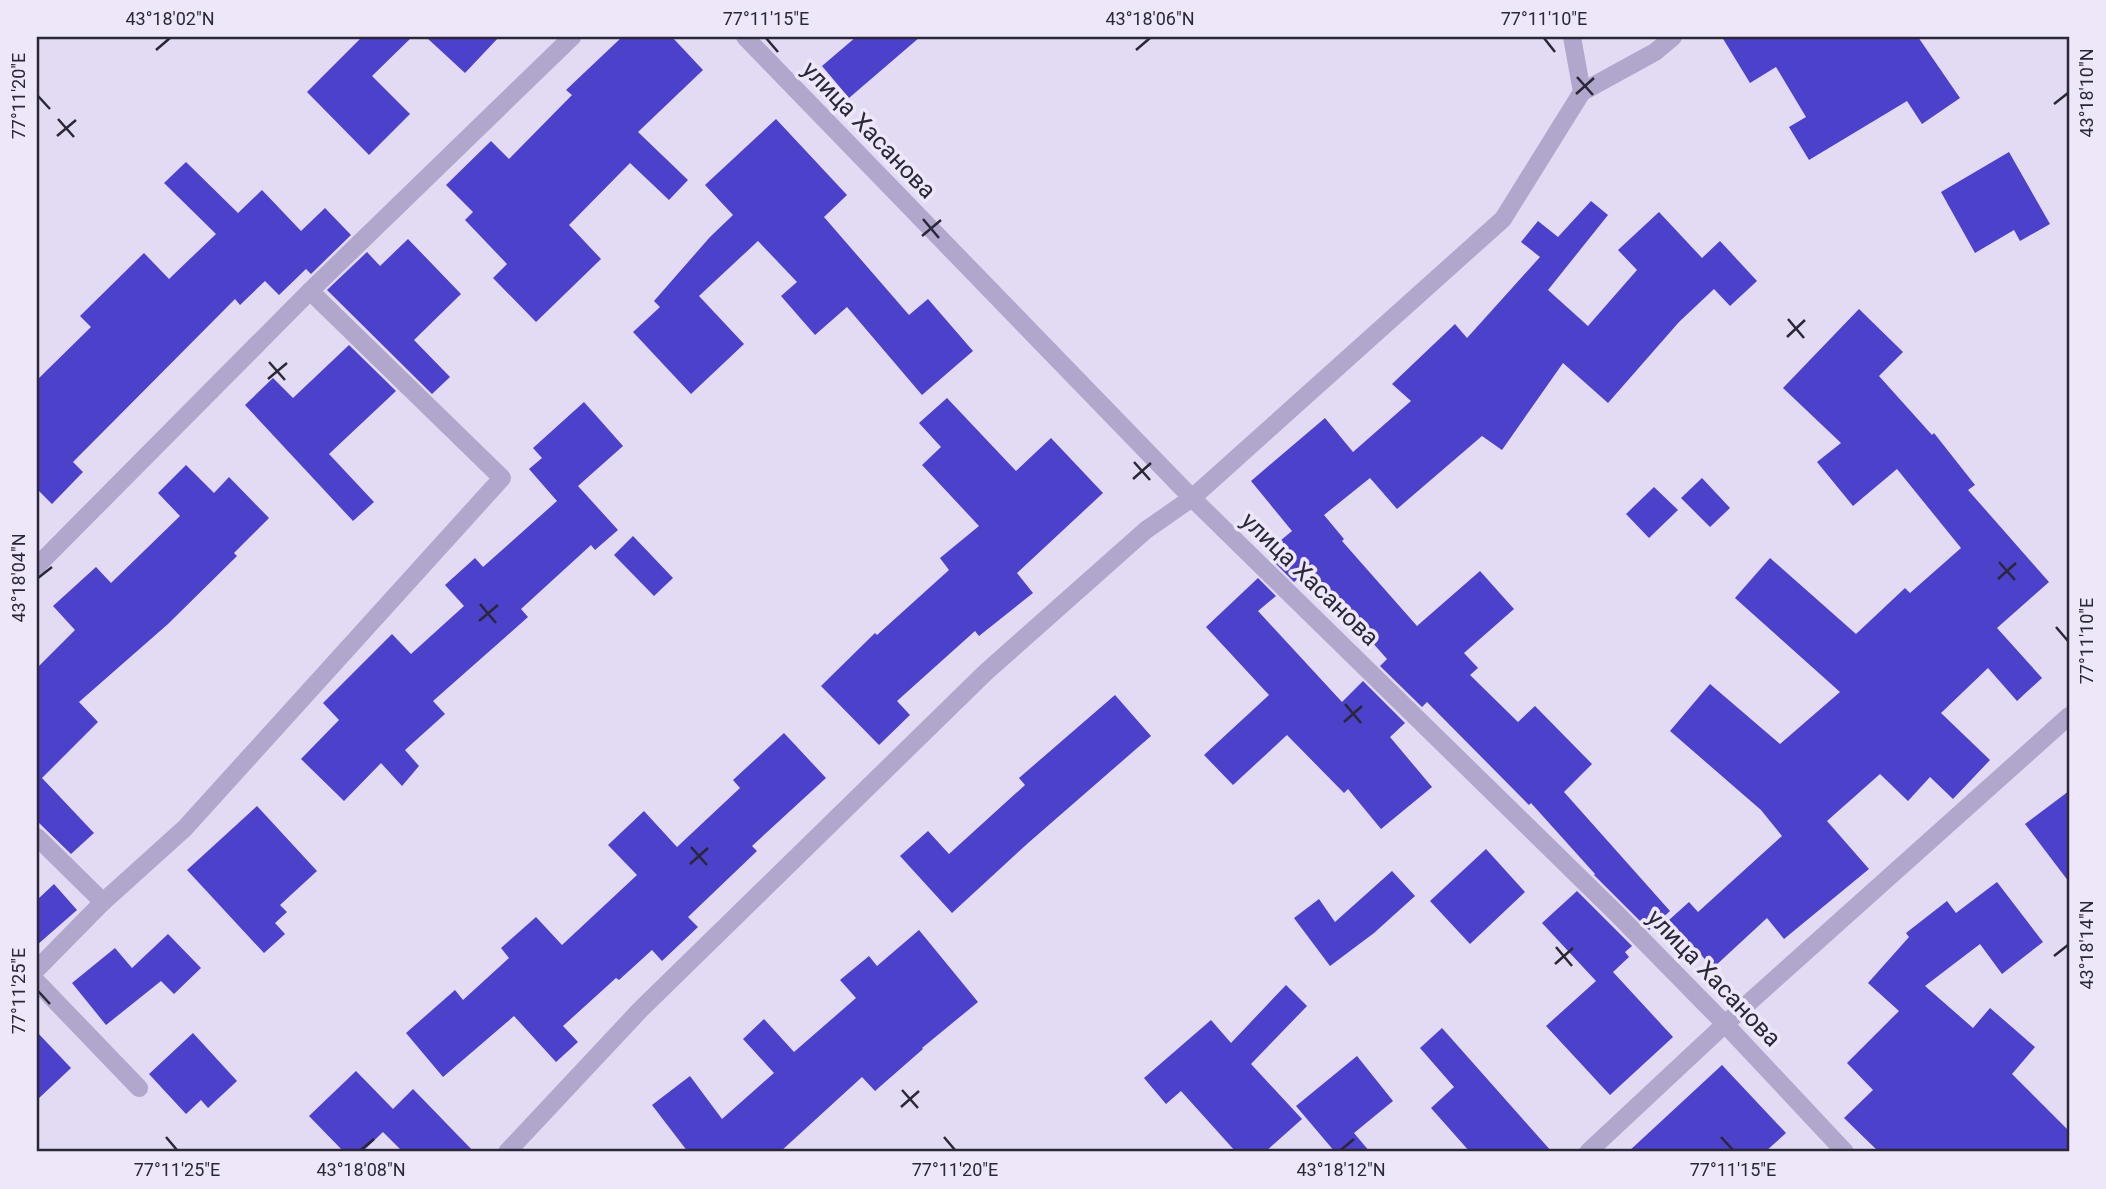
<svg xmlns="http://www.w3.org/2000/svg" width="2106" height="1189" font-family="Roboto,sans-serif">
<style>
.building{fill:#4c41ca}
.lines{fill:none;stroke-linecap:round;stroke-linejoin:round}
.minor{stroke:#b1a6cb;stroke-width:18}
.ticks{fill:none;stroke:#2a2737;stroke-width:2.5}
.labels{text-anchor:middle;dominant-baseline:central;stroke-width:7;stroke-linejoin:round;paint-order:stroke}
.street-label{font-size:24px;fill:#2a2737;stroke:#eee7fa}
.neatline{fill:none;stroke:#2a2737;stroke-width:2.5}
.ticks-label{font-size:18px;text-anchor:middle;fill:#2a2737}
</style>
<rect width="100%" height="100%" fill="#e3dbf3"/>
<g class="building">
<polygon points="362,37 412,37 372,76 410,114 369,155 307,92"/>
<polygon points="426,37 499,37 465,73"/>
<polygon points="622,37 672,37 703,70 638,132 688,180 669,200 630,163 569,225 601,259 536,322 493,278 507,264 465,220 473,212 446,185 491,141 509,159 572,95 566,90"/>
<polygon points="856,37 920,37 849,98 822,66"/>
<polygon points="1722,37 1918,37 1960,98 1922,124 1907,101 1809,160 1789,127 1806,117 1776,67 1750,83"/>
<polygon points="776,119 847,195 824,217 909,315 928,299 973,351 922,395 847,307 815,335 781,296 797,282 758,241 699,296 744,344 691,394 633,332 660,307 654,301 710,237 733,215 705,185"/>
<polygon points="2009,152 2050,224 2020,241 2014,230 1975,253 1941,192"/>
<polygon points="186,162 238,213 262,190 301,231 325,208 351,235 311,274 306,269 279,295 265,281 240,305 235,299 73,462 83,472 52,504 37,489 37,380 91,327 80,316 144,253 169,279 216,234 164,183"/>
<polygon points="1591,201 1608,215 1548,290 1588,326 1637,270 1618,250 1659,212 1702,258 1720,241 1757,281 1730,306 1714,289 1679,322 1608,403 1563,363 1502,450 1482,436 1397,509 1370,478 1324,515 1344,539 1342,541 1417,626 1480,571 1514,609 1464,653 1478,668 1470,675 1518,722 1535,706 1592,764 1564,792 1670,911 1649,930 1594,875 1595,874 1531,803 1529,805 1427,702 1422,707 1380,666 1387,659 1308,570 1294,582 1275,563 1277,560 1269,550 1292,531 1251,481 1325,418 1353,452 1411,401 1392,384 1455,324 1467,338 1540,257 1521,242 1538,221 1558,237"/>
<polygon points="408,239 461,294 414,340 450,377 432,394 327,290 367,252 380,266"/>
<polygon points="1859,309 1903,352 1879,376 1932,435 1934,433 1975,485 1968,490 2049,582 1997,628 2042,678 2017,701 1988,668 1941,713 1990,760 1953,799 1930,777 1908,801 1880,774 1827,821 1869,869 1784,939 1767,918 1713,968 1669,920 1689,902 1698,912 1782,836 1761,810 1670,731 1710,684 1780,744 1840,692 1735,598 1770,558 1856,634 1905,588 1910,593 1961,548 1897,469 1853,506 1817,462 1841,443 1783,388"/>
<polygon points="349,345 396,391 329,454 374,502 353,521 245,405 273,378 293,398"/>
<polygon points="947,398 1016,471 1051,438 1103,493 1017,573 1033,593 979,636 975,631 897,701 910,715 879,745 821,686 875,633 877,635 949,570 940,558 979,526 922,465 941,447 919,423"/>
<polygon points="584,402 623,446 578,486 618,530 595,550 591,545 521,609 528,617 433,701 445,714 405,750 419,766 402,786 381,763 344,801 301,759 339,720 323,703 392,634 411,654 464,606 445,585 475,558 483,567 557,501 529,469 542,458 533,448"/>
<polygon points="186,465 214,493 229,477 269,518 234,553 237,556 168,624 79,702 98,722 42,778 94,833 71,854 37,821 37,668 75,630 53,606 96,567 111,583 180,516 158,493"/>
<polygon points="1702,478 1730,508 1710,527 1681,498"/>
<polygon points="1654,487 1678,510 1649,538 1626,514"/>
<polygon points="633,536 673,578 654,596 614,555"/>
<polygon points="1258,578 1276,596 1258,611 1342,702 1363,681 1405,723 1390,737 1432,787 1381,829 1348,789 1344,793 1287,735 1233,785 1204,755 1269,695 1206,627"/>
<polygon points="1115,695 1151,736 1027,844 952,913 900,856 928,831 949,854 1025,785 1019,778"/>
<polygon points="784,733 826,778 752,846 757,851 688,917 698,927 662,961 652,950 619,980 616,978 563,1026 578,1042 556,1062 514,1016 443,1077 406,1033 455,990 463,1000 509,958 501,948 536,917 562,945 637,875 608,845 644,811 677,847 740,788 733,780"/>
<polygon points="2069,791 2069,882 2025,824"/>
<polygon points="257,806 317,871 280,905 287,912 275,923 285,934 264,953 187,870"/>
<polygon points="1486,849 1525,892 1470,944 1430,901"/>
<polygon points="1392,871 1415,896 1374,933 1330,966 1294,918 1319,899 1335,922"/>
<polygon points="1997,882 2043,942 2002,974 1980,944 1925,986 1973,1028 1990,1008 2035,1047 2012,1074 2069,1131 2069,1152 1879,1152 1844,1118 1873,1090 1847,1063 1899,1011 1868,983 1909,937 1906,933 1947,901 1956,913"/>
<polygon points="54,884 77,910 37,945 37,900"/>
<polygon points="1577,891 1632,946 1625,952 1629,957 1613,972 1673,1037 1610,1095 1546,1026 1596,981 1542,923"/>
<polygon points="919,930 978,1002 922,1048 923,1049 875,1091 862,1077 780,1152 688,1152 652,1105 690,1076 722,1119 774,1073 743,1039 764,1019 794,1052 856,998 840,980 869,956 877,966"/>
<polygon points="168,934 201,968 174,994 161,981 106,1025 72,983 115,948 132,968"/>
<polygon points="1286,985 1307,1006 1251,1064 1302,1119 1265,1152 1236,1152 1181,1091 1166,1104 1144,1078 1211,1020 1231,1043"/>
<polygon points="1442,1028 1552,1152 1470,1152 1431,1108 1454,1087 1420,1048"/>
<polygon points="37,1032 71,1068 37,1100"/>
<polygon points="193,1033 237,1081 208,1108 201,1100 186,1114 149,1074"/>
<polygon points="1357,1056 1393,1101 1354,1133 1370,1152 1335,1152 1296,1106"/>
<polygon points="1722,1065 1786,1133 1765,1152 1628,1152"/>
<polygon points="356,1071 393,1109 413,1089 474,1152 403,1152 383,1132 362,1152 344,1152 309,1116"/>
</g>
<g class="lines">
<g class="minor">
<polyline points="745,37 1192,498 1616,913 1725,1024 1845,1152"/>
<polyline points="1582,92 1655,52 1673,37"/>
<polyline points="37,566 310,291 572,37"/>
<polyline points="37,837 103,902 185,828 502,478 310,291"/>
<polyline points="37,969 103,902"/>
<polyline points="37,982 139,1088"/>
<polyline points="507,1152 640,1010 986,672 1146,530 1192,498 1503,219 1582,92 1572,37"/>
<polyline points="1588,1152 1725,1024 2069,716"/>
</g>
</g>
<path class="ticks" d="M766,38L778,52M1544,38L1555,52M156,50L170,38M1136,50L1150,38M1577,77L1593,95M1576,94L1594,78M38,96L50,109M2054,104L2068,93M58,119L74,137M57,136L76,120M923,219L939,238M922,236L941,220M1788,319L1804,338M1787,337L1805,320M269,362L285,380M268,379L287,363M1134,462L1150,480M1133,479L1151,463M1999,562L2015,580M38,578L52,567M1998,579L2016,563M480,604L496,623M479,621L498,605M2056,627L2068,641M1345,704L1361,723M1344,722L1362,706M691,847L707,865M690,864L708,848M1556,947L1572,966M2054,956L2068,945M1555,964L1573,948M38,991L50,1004M902,1090L918,1108M901,1107L919,1091M166,1137L177,1150M944,1137L955,1150M1721,1137L1733,1150M361,1150L374,1139M1341,1150L1354,1139"/>
<g class="labels">
<g class="street-label">
<text transform="translate(869 130) rotate(46)">улица Хасанова</text>
<text transform="translate(1310 579) rotate(44)">улица Хасанова</text>
<text transform="translate(1714 978) rotate(46)">улица Хасанова</text>
</g>
</g>
<rect width="2106" height="1189" fill="none" stroke="#eee7fa" stroke-width="77"/>
<rect x="38" y="38" width="2030" height="1112" class="neatline"/>
<g class="ticks-label">
<text x="170" y="25">43°18'02"N</text>
<text x="766" y="25">77°11'15"E</text>
<text x="1150" y="25">43°18'06"N</text>
<text x="1544" y="25">77°11'10"E</text>
<text transform="translate(2087 93) rotate(-90)" y="6">43°18'10"N</text>
<text transform="translate(19 96) rotate(-90)" y="6">77°11'20"E</text>
<text transform="translate(19 578) rotate(-90)" y="6">43°18'04"N</text>
<text transform="translate(2087 641) rotate(-90)" y="6">77°11'10"E</text>
<text transform="translate(2087 945) rotate(-90)" y="6">43°18'14"N</text>
<text transform="translate(19 991) rotate(-90)" y="6">77°11'25"E</text>
<text x="177" y="1176">77°11'25"E</text>
<text x="361" y="1176">43°18'08"N</text>
<text x="955" y="1176">77°11'20"E</text>
<text x="1341" y="1176">43°18'12"N</text>
<text x="1733" y="1176">77°11'15"E</text>
</g>
</svg>
